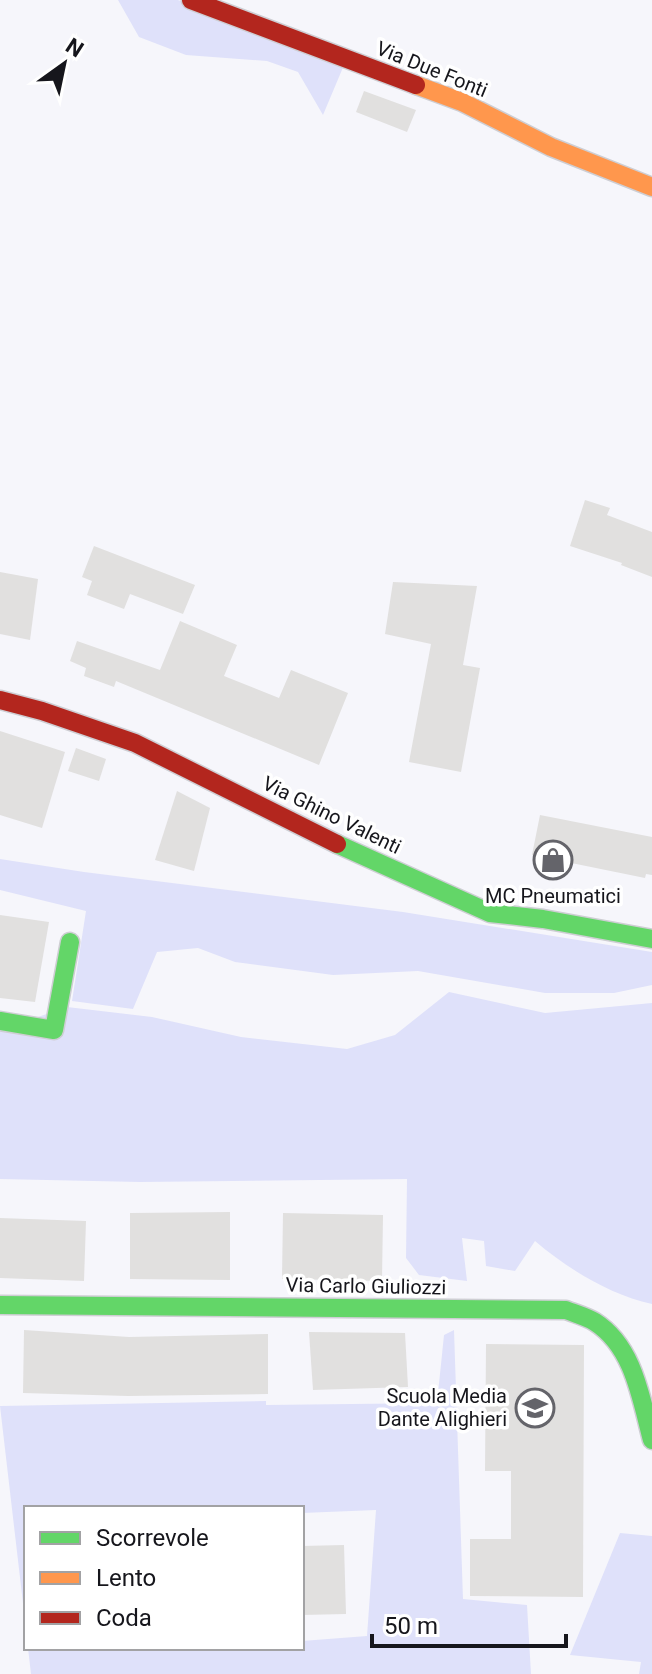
<svg xmlns="http://www.w3.org/2000/svg" width="652" height="1674" font-family="Roboto,sans-serif">
<style>
.green{fill:#dfe1fa}
.building{fill:#e1e0df}
.lines{fill:none;stroke-linecap:round;stroke-linejoin:round}
.fast-casing{stroke:#ceced3;stroke-width:21}
.slow-casing{stroke:#ceced3;stroke-width:21}
.jam-casing{stroke:#ceced3;stroke-width:21}
.fast{stroke:#63d668;stroke-width:18}
.slow{stroke:#ff974d;stroke-width:18}
.jam{stroke:#b3261e;stroke-width:18}
.labels{text-anchor:middle;dominant-baseline:central;stroke-width:7;stroke-linejoin:round;paint-order:stroke}
.street-label{font-size:20px;fill:#16161c;stroke:#fff}
.poi-label{font-size:20px;fill:#16161c;stroke:#fff}
</style>
<rect width="100%" height="100%" fill="#f6f6fb"/>
<g class="green">
<polygon points="118,0 178,0 344,65 323,115 298,72 267,61 186,55 139,37"/>
<polygon points="0,859 84,872 403,912 652,952 652,985 614,993 545,993 418,971 333,975 235,962 198,948 157,952 133,1009 72,1001 86,911 0,890"/>
<path d="M449,992L545,1013L652,1003V1304C610,1295 568,1269 535,1241L515,1271L486,1266L484,1241L462,1238L467,1281L419,1275L406,1258L407,1179L140,1182L0,1179V1030L67,1007L152,1017L241,1037L347,1049L395,1035Z"/>
<polygon points="454,1330 463,1599 527,1605 531,1674 31,1674 28,1648 302,1648 302,1641 367,1636 376,1510 302,1513 302,1508 26,1508 26,1629 0,1406 266,1401 266,1405 437,1403 444,1335"/>
<polygon points="620,1533 652,1536 652,1674 639,1674 641,1662 570,1655"/>
</g>
<g class="building">
<polygon points="364,91 416,110 407,132 356,112"/>
<polygon points="585,500 610,508 607,515 652,532 652,577 621,565 622,563 570,546"/>
<polygon points="94,546 195,585 183,614 130,594 124,609 87,595 92,581 82,577"/>
<polygon points="0,572 38,579 30,640 0,634"/>
<polygon points="393,582 477,586 463,665 480,668 461,772 409,762 431,644 385,634"/>
<polygon points="180,621 237,645 224,676 279,698 291,670 348,693 319,765 116,681 114,687 84,676 86,668 70,661 77,641 160,670"/>
<polygon points="0,731 65,752 42,828 0,815"/>
<polygon points="76,748 106,759 99,781 68,771"/>
<polygon points="177,791 210,808 194,871 155,860"/>
<polygon points="540,815 652,837 652,875 646,874 645,878 532,855"/>
<polygon points="0,915 49,922 35,1002 0,998"/>
<polygon points="230,1212 230,1280 130,1279 130,1213"/>
<polygon points="283,1213 383,1215 382,1281 282,1279"/>
<polygon points="0,1218 86,1221 84,1281 0,1278"/>
<polygon points="24,1330 129,1337 268,1334 268,1394 128,1396 23,1393"/>
<polygon points="309,1332 405,1333 408,1387 313,1390"/>
<polygon points="486,1344 584,1345 583,1597 470,1596 470,1539 511,1539 511,1471 485,1471"/>
<polygon points="344,1545 346,1614 302,1615 302,1546"/>
</g>
<g class="lines">
<defs>
<g id="fast">
<polyline points="337,844 490,913 543,919 652,939"/>
<polyline points="0,1021 54,1030 70,942"/>
<path d="M0,1305L566,1310C576,1314 587,1317 595,1322C634,1347 641,1399 652,1440"/>
</g>
<polyline id="slow" points="416,85 462,102 551,147 652,187"/>
<g id="jam">
<polyline points="191,0 416,85"/>
<polyline points="0,700 42,711 135,743 337,844"/>
</g>
</defs>
<use href="#fast" class="fast-casing"/>
<use href="#slow" class="slow-casing"/>
<use href="#jam" class="jam-casing"/>
<use href="#fast" class="fast"/>
<use href="#slow" class="slow"/>
<use href="#jam" class="jam"/>
</g>
<defs>
<symbol id="shop-ring" viewBox="-11 -11 22 22"><circle r="9.5" fill="#fff" stroke="#64646a" stroke-width="1.5"/><path d="M-5-2.5h2.3a2.7 3.5 0 0 1 5.4 0H5L5.5 6h-11ZM-1.5-2.5h3a1.5 2.3 0 0 0-3 0Z" fill="#64646a"/></symbol>
<symbol id="school-ring" viewBox="-11 -11 22 22"><circle r="9.5" fill="#fff" stroke="#64646a" stroke-width="1.5"/><path d="M0-5L7-2L0 1L-7-2ZM-4 1L0 2.5L4 1V4Q0 6-4 4Z" fill="#64646a"/></symbol>
</defs>
<g fill-rule="evenodd">
<use href="#shop-ring" x="531" y="838" width="44" height="44"/>
<use href="#school-ring" x="513" y="1386" width="44" height="44"/>
</g>
<g class="labels">
<g class="street-label">
<text transform="translate(432 69) rotate(22)">Via Due Fonti</text>
<text transform="translate(332 815) rotate(26)">Via Ghino Valenti</text>
<text transform="translate(366 1286) rotate(1)">Via Carlo Giuliozzi</text>
</g>
<g class="poi-label">
<text x="553" y="896">MC Pneumatici</text>
<text x="507" y="1396" text-anchor="end">Scuola Media<tspan x="507" dy="23">Dante Alighieri</tspan></text>
</g>
</g>
<rect x="24" y="1506" width="280" height="144" fill="#ffffff" stroke="#a2a2a4" stroke-width="2"/>
<rect x="40" y="1532" width="40" height="12" fill="#63d668" stroke="#a2a2a4" stroke-width="2"/>
<text x="96" y="1546" font-size="24" fill="#16161c">Scorrevole</text>
<rect x="40" y="1572" width="40" height="12" fill="#ff974d" stroke="#a2a2a4" stroke-width="2"/>
<text x="96" y="1586" font-size="24" fill="#16161c">Lento</text>
<rect x="40" y="1612" width="40" height="12" fill="#b3261e" stroke="#a2a2a4" stroke-width="2"/>
<text x="96" y="1626" font-size="24" fill="#16161c">Coda</text>
<g transform="translate(64 64) rotate(33)" stroke="#ffffff" stroke-width="6" paint-order="stroke">
<path d="M0-6L14 30L0 20L-14 30Z" fill="#16161c"/>
<text y="-12" font-size="22" font-weight="bold" text-anchor="middle" fill="#16161c">N</text>
</g>
<path d="M372 1634v12h194v-12" fill="none" stroke="#16161c" stroke-width="4"/>
<text x="384" y="1634" font-size="24" fill="#16161c" stroke="#ffffff" stroke-width="6" paint-order="stroke">50 m</text>
</svg>
